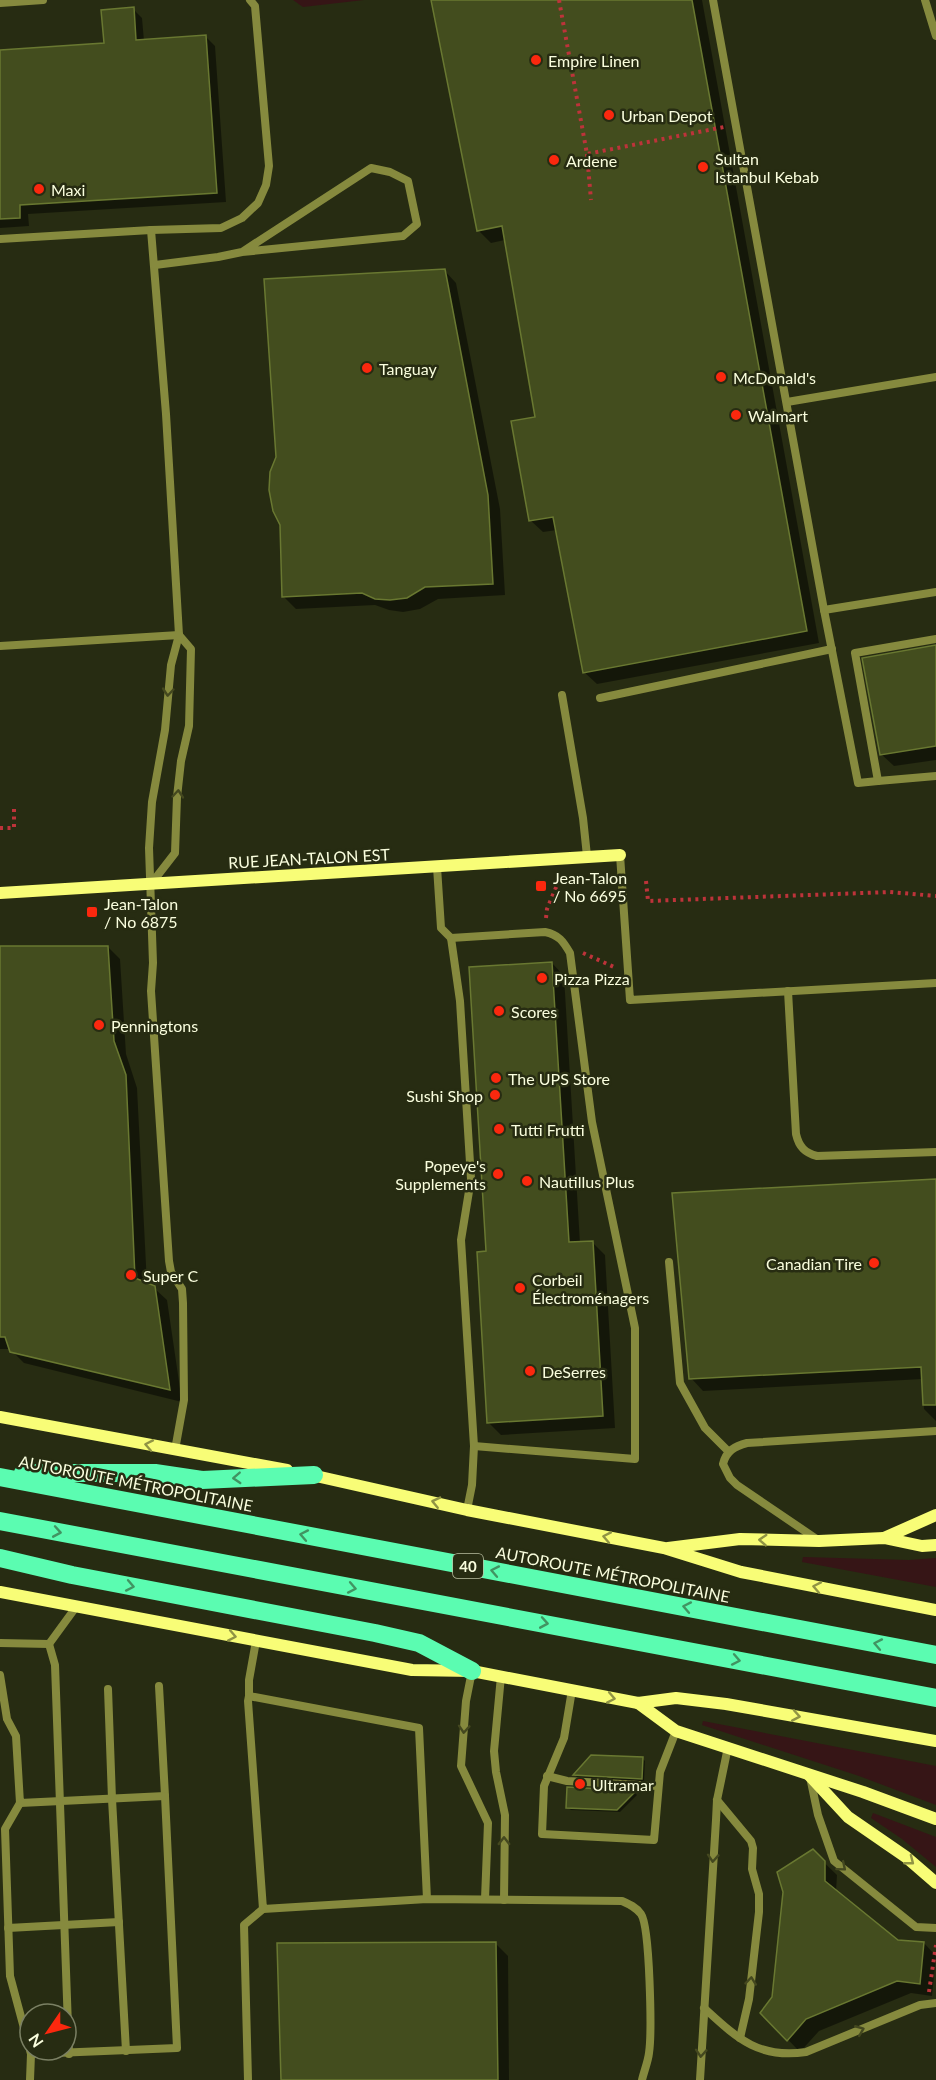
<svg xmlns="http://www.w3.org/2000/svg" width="936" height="2080" font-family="Lato,sans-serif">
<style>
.green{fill:#361516}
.shadow{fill:#0007}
.building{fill:#434d1e;stroke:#697831;stroke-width:1.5}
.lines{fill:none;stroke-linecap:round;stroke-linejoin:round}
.path{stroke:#bd333a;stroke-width:4;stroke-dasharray:3 4.5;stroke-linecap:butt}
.lane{stroke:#868a3e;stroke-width:8}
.secondary{stroke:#f8fd77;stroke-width:12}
.highway{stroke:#5bfcb1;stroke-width:18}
.oneway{stroke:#44481f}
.oneway2{stroke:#909444}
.oneway3{stroke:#419462}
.poi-dot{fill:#fb280e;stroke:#272c12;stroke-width:2}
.labels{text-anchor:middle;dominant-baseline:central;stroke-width:5;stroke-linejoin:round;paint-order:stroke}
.shield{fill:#272c12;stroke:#bbbfa1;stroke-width:1.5}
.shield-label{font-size:15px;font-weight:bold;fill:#fafede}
.poi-label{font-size:16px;fill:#fafede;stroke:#272c12;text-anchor:start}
.street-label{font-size:16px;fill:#fafede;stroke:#272c12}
</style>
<rect width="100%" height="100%" fill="#272c12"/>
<g class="green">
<polygon points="293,0 364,0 303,7"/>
<polygon points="803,1557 909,1560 936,1558 936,1587 802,1562"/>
<polygon points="703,1721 936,1766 936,1805 859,1776 702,1725"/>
<polygon points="873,1813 936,1837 936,1867 902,1839 871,1818"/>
</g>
<g class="shadow">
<polygon points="433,0 702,0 819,643 597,684 584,672 557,530 543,532 530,520 537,418 505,240 491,243 478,230"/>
<polygon points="133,9 142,18 144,41 206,37 215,46 226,202 28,214 29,226 0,228 0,51 105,44"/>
<polygon points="444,270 456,283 500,509 505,595 438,599 420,609 403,612 389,610 375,605 296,609 284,597"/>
<polygon points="936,646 936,760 894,766 881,754"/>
<polygon points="0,947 108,947 120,959 126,1054 137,1088 147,1284 154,1288 167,1300 182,1402 24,1363 10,1349 0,1349"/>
<polygon points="552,963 564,976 580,1243 592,1242 605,1255 615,1428 501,1435 488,1422 488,1252"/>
<polygon points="936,1180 936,1421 924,1409 923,1379 703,1391 691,1378"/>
<polygon points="642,1758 645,1761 644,1781 577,1777 575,1775"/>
<polygon points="568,1789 635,1793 637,1795 620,1812 571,1810 568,1808"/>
<polygon points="812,1851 837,1875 836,1892 898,1941 924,1943 936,1956 932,1996 911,1993 819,2031 800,2052 762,2013 773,1998"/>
<polygon points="495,1943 508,1956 509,2080 282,2080"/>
</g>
<g class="building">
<polygon points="431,0 692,0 807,631 583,673 553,517 529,521 511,421 535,417 502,226 477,231"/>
<polygon points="134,7 136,40 206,35 217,193 20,205 20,218 0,219 0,50 104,43 101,10"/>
<polygon points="445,269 488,495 493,584 425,587 407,598 390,600 375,599 362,593 282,597 280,525 273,511 269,490 270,472 276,457 264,279"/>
<polygon points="936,645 936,746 880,755 862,658"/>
<polygon points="0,946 108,946 114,1041 126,1075 135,1278 155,1286 170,1390 10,1352 5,1337 0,1337"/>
<polygon points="552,962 569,1242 593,1241 603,1416 487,1423 477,1252 486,1251 469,967"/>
<polygon points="936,1179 936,1405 923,1405 921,1367 689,1379 672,1193"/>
<polygon points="591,1755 643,1757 642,1779 573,1775"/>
<polygon points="567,1787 636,1791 617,1810 566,1808"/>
<polygon points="813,1849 825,1861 825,1881 898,1940 924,1942 920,1984 897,1981 806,2019 787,2041 760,2013 772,1997 783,1892 777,1872"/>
<polygon points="496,1942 498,2080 281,2080 277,1943"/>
</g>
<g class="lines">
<g class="path">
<polyline points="559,0 587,154 724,127"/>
<polyline points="587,154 591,200"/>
<polyline points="0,828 14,828 14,808"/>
<polyline points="646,881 648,901 890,892 936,896"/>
<polyline points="546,918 547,909 557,885"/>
<polyline points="583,953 614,967"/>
<polyline points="929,1992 936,1945"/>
</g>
<g class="lane">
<polyline points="713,0 824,610 858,783 878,781"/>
<polyline points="925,0 936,36"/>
<polyline points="0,3 43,0"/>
<polyline points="151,230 166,414 179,635 171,665 165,730 152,802 149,848 153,963 151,991 169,1261 171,1272 182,1289 183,1303 184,1400 175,1450"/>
<polyline points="0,239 151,230 221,228 242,218 258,203 266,185 269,166 255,6 250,0"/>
<polyline points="155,265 218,257 242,252 403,236 417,224 408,181 390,172 371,168 242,252"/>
<polyline points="787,402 936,377"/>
<polyline points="824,610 936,592"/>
<polyline points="936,639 855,653 878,781 936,776"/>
<polyline points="0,646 179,635"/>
<polyline points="562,695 583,818 587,856"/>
<polyline points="600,698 832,649"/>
<polyline points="620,855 630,1000 936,983"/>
<polyline points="437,867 441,928 451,938 460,1001 471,1179 461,1240 474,1446 472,1485 467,1510"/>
<polyline points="151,884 175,853 177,797 181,761 189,726 191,649 179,635"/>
<path d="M451,938L545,932C559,935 563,941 570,953L592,1122L635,1328V1459L474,1446"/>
<path d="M788,991L796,1134C799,1147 805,1153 817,1156L936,1152"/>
<polyline points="669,1262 680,1383 705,1428 729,1452"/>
<path d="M818,1540L737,1485L730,1478L723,1464C726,1451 735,1446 747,1443L936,1431"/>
<polyline points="0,1643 49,1644 76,1607"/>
<polyline points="49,1644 55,1665 69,2054"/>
<polyline points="472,1671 466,1701 461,1766 488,1823 485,1899"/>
<polyline points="0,1675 7,1719 16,1736 20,1803 165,1796 159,1686"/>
<polyline points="501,1676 494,1751 496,1772 505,1815 504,1900"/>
<polyline points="108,1689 112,1799 126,2051"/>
<polyline points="572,1690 564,1738 544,1786 542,1834 654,1840 660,1772 676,1731"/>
<polyline points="249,1696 249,1680 256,1641"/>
<polyline points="547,1776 567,1781 658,1786"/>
<polyline points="810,1777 818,1815 834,1861 916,1927 936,1928"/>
<polyline points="717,1800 751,1841 753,1848 752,1869 759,1894 759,1912 749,1999 740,2038"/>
<polyline points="20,1803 5,1829 10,1976 31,2054 177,2048 165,1796"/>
<path d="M427,1899L419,1728L249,1696L248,1701L263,1909L427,1899L622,1901C629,1904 636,1907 641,1914C650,1927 652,2033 649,2053C648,2062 644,2071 642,2080"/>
<polyline points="8,1928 119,1922"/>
<path d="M704,2008C737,2038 758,2059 806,2052L920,2005L936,2003"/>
<polyline points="30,2080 31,2054"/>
<polyline points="248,2080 244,1925 263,1909"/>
<polyline points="700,2080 716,1820 717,1800 728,1747"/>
</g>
<g class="secondary">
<polyline points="0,893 620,855"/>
<polyline points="0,1417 287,1470"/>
<polyline points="307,1474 467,1510 664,1548 741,1572 936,1610"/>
<polyline points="884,1538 936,1515"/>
<polyline points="668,1548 740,1539 819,1541 884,1538 922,1546 936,1545"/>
<polyline points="0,1592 412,1670 472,1671 638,1703 676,1698 726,1704 936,1741"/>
<polyline points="638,1703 676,1731 863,1792 936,1819"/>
<polyline points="810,1776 848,1817 906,1857 936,1883"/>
</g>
<g class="highway">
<polyline points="23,1473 155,1473 202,1480 314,1475"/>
<polyline points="0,1477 936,1655"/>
<polyline points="0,1521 936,1698"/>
<polyline points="0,1558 72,1575 375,1633 419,1643 472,1671"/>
</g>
</g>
<defs><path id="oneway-chevron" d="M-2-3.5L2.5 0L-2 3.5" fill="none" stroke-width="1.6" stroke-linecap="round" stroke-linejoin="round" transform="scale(1.5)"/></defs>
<g class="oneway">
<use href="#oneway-chevron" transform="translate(168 692) rotate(95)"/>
<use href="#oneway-chevron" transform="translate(178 794) rotate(-85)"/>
<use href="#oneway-chevron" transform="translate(464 1729) rotate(94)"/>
<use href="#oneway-chevron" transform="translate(504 1841) rotate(-90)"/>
<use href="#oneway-chevron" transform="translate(713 1858) rotate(94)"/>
<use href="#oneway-chevron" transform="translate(842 1867) rotate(40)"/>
<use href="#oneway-chevron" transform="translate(751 1981) rotate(-84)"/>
<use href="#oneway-chevron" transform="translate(860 2030) rotate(-22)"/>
<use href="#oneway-chevron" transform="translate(701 2053) rotate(94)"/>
</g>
<g class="oneway2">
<use href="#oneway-chevron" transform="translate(149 1445) rotate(-169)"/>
<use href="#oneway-chevron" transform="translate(436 1502) rotate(-167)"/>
<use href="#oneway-chevron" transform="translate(607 1537) rotate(-169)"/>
<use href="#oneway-chevron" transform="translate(763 1540) rotate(-177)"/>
<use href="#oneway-chevron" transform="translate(817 1587) rotate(-169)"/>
<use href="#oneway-chevron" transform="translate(232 1636) rotate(11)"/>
<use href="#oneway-chevron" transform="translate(611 1698) rotate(11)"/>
<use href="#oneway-chevron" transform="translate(796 1716) rotate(10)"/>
<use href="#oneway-chevron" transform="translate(910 1861) rotate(38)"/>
</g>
<g class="oneway3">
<use href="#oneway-chevron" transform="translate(237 1478) rotate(177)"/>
<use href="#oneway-chevron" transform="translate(57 1532) rotate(10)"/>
<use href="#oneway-chevron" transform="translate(304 1535) rotate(-169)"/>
<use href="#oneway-chevron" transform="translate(495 1571) rotate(-169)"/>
<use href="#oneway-chevron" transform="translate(130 1586) rotate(11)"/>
<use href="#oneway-chevron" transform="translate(352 1588) rotate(11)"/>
<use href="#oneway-chevron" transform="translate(687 1607) rotate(-169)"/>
<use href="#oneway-chevron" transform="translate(544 1623) rotate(10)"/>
<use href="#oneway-chevron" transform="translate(878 1644) rotate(-169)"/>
<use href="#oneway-chevron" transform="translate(736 1660) rotate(11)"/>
</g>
<g class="poi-dot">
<circle cx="536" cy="60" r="6"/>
<circle cx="609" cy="115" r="6"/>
<circle cx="554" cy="160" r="6"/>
<circle cx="703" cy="167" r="6"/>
<circle cx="39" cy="189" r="6"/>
<circle cx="367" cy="368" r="6"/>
<circle cx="721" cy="377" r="6"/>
<circle cx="736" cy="415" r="6"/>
<rect x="535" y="880" width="12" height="12" rx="3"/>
<rect x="86" y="906" width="12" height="12" rx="3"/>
<circle cx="542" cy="978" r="6"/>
<circle cx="499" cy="1011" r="6"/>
<circle cx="99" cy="1025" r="6"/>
<circle cx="496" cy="1078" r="6"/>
<circle cx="495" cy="1095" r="6"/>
<circle cx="499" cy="1129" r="6"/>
<circle cx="498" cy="1174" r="6"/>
<circle cx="527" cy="1181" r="6"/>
<circle cx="874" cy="1263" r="6"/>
<circle cx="131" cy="1275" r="6"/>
<circle cx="520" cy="1288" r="6"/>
<circle cx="530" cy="1371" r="6"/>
<circle cx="580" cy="1784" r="6"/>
</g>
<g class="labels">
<rect class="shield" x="453" y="1554" width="30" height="24" rx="4.5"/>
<g class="shield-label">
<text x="468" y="1566">40</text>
</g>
<g class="poi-label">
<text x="548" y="60">Empire Linen</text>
<text x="621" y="115">Urban Depot</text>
<text x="715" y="158">Sultan<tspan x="715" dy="18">Istanbul Kebab</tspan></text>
<text x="566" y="160">Ardene</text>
<text x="51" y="189">Maxi</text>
<text x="379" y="368">Tanguay</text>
<text x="733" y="377">McDonald's</text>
<text x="748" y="415">Walmart</text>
<text x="553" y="877">Jean-Talon<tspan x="553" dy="18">/ No 6695</tspan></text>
<text x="104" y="903">Jean-Talon<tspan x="104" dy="18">/ No 6875</tspan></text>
<text x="554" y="978">Pizza Pizza</text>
<text x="511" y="1011">Scores</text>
<text x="111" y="1025">Penningtons</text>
<text x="508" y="1078">The UPS Store</text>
<text x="483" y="1095" text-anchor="end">Sushi Shop</text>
<text x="511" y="1129">Tutti Frutti</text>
<text x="486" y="1165" text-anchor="end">Popeye's<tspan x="486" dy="18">Supplements</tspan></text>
<text x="539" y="1181">Nautillus Plus</text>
<text x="862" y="1263" text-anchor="end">Canadian Tire</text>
<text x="143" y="1275">Super C</text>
<text x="532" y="1279">Corbeil<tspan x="532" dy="18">Électroménagers</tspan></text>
<text x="542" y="1371">DeSerres</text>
<text x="592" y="1784">Ultramar</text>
</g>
<g class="street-label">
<text transform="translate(309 858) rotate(-3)">RUE JEAN-TALON EST</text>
<text transform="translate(136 1483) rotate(11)">AUTOROUTE MÉTROPOLITAINE</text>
<text transform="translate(613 1574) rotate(11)">AUTOROUTE MÉTROPOLITAINE</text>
</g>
</g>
<g transform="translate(48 2032) rotate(235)"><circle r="28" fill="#272c12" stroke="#7b8064" stroke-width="1.5"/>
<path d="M0-4.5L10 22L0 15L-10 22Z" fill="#fb280e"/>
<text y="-9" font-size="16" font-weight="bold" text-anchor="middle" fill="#fafede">N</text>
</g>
</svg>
